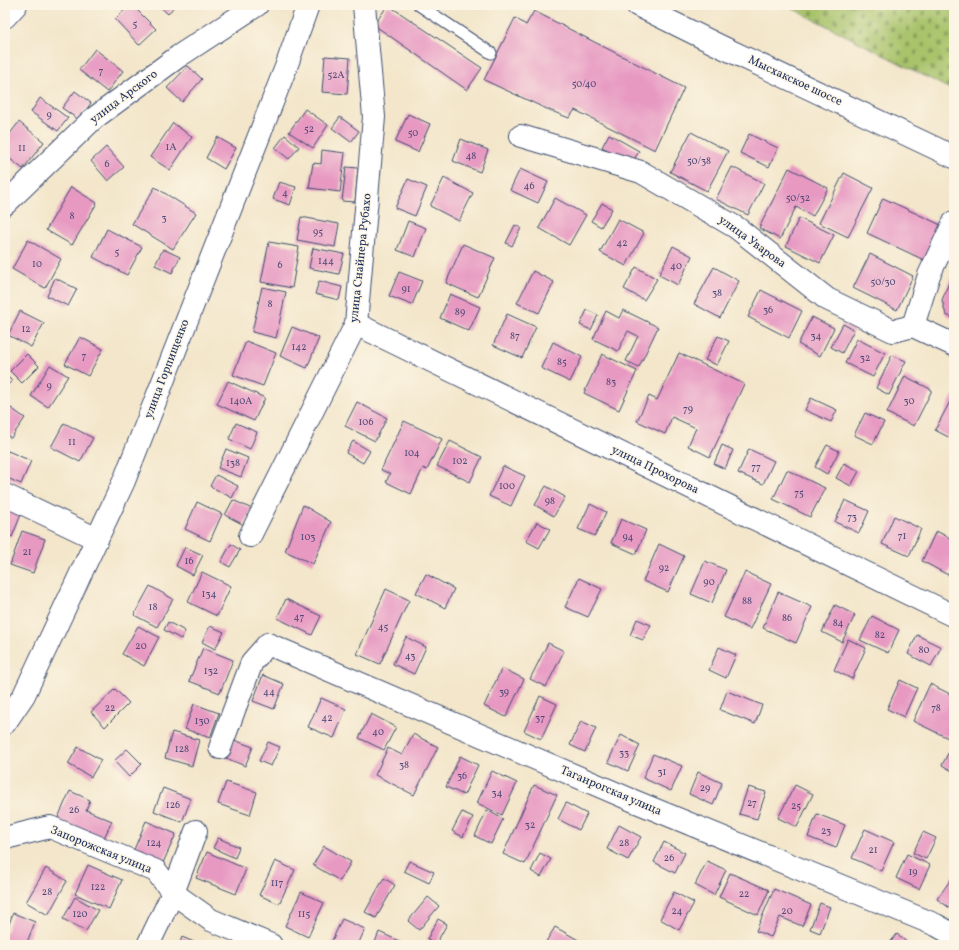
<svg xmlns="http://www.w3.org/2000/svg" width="959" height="950" font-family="Vollkorn,serif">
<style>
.cemetery{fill:url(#cemetery-stones);stroke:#627964}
.building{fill:#e799c2}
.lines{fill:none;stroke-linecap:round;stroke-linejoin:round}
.service-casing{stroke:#3b4a6e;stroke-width:13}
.minor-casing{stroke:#3b4a6e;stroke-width:24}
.tertiary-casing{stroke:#3b4a6e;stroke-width:24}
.service{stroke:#fff;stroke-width:11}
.minor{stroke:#fff;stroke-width:22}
.tertiary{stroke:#fff;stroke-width:22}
.labels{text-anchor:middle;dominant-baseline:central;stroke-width:3;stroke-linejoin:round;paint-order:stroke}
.number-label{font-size:10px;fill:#4e4a77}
.street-label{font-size:12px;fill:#1b2f5e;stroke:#fcf5e5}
</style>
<defs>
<pattern id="cemetery-stones" width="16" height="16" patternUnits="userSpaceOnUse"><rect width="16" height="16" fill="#a8c36a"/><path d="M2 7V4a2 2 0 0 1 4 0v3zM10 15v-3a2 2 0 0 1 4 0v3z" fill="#889f5a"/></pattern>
</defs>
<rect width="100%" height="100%" fill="#fcf5e5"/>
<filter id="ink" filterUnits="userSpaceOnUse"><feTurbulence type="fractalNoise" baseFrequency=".025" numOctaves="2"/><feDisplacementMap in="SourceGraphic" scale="8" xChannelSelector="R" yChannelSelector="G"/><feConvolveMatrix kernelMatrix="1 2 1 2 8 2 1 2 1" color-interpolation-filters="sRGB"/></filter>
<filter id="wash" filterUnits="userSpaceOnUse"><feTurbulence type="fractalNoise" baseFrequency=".012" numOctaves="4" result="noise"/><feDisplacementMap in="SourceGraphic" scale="16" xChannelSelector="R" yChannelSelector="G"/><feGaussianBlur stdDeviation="0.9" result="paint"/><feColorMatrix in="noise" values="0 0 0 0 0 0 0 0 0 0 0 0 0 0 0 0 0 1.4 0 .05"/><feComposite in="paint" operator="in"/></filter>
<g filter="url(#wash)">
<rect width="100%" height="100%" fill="#f3e6ca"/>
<polygon class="cemetery" points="786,5 954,5 954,91"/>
<g id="blocks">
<g class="building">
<polygon points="130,5 132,5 156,29 139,45 115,19"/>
<polygon points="158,5 175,5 168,14"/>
<polygon points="388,5 482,68 467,90 374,25"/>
<polygon points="534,11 684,88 655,150 575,110 569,118 549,110 484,80 515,18 526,25"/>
<polygon points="95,49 123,71 107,92 79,70"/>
<polygon points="325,56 350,58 347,94 322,92"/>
<polygon points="188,66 202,79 182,102 167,88"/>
<polygon points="75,91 91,103 79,120 62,108"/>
<polygon points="40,98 68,118 58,131 31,112"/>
<polygon points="305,109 328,125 313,148 289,132"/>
<polygon points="408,114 430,124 418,152 395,142"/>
<polygon points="340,117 359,131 351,142 332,128"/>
<polygon points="19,122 44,142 23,169 5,155 5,140"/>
<polygon points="173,123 192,137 170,170 150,157"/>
<polygon points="691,132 728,151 707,191 670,172"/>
<polygon points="609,134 639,151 632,163 602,147"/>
<polygon points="749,134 778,148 769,167 740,153"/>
<polygon points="285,135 299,147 289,159 275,148"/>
<polygon points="217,137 236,148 224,169 206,158"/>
<polygon points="461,139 488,150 480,172 453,161"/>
<polygon points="106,147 124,167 108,181 91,161"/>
<polygon points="322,150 345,153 340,192 309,188 313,163 321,164"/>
<polygon points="346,167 358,168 355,202 342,201"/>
<polygon points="732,167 764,183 748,215 716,199"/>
<polygon points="789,168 828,188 813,216 796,207 780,239 759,228"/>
<polygon points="520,169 548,182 538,203 510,190"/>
<polygon points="844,173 873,188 848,237 819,223"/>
<polygon points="444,178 473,193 459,221 430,206"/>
<polygon points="408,179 427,187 415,216 395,208"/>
<polygon points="279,182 296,187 290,205 273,199"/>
<polygon points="71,187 97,203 72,245 46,230"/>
<polygon points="155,187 196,213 173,249 132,224"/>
<polygon points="555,198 586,215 569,245 539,228"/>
<polygon points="883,198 941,225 924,260 867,233"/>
<polygon points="602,203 612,209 601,227 591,221"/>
<polygon points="301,217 339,224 335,247 297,240"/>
<polygon points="799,218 834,235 820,263 786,246"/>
<polygon points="618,219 644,233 626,266 600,252"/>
<polygon points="408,221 426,228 415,257 397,250"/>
<polygon points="515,225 521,228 512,246 506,243"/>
<polygon points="107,229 142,247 127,275 93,257"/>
<polygon points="28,240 61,259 45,288 12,269"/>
<polygon points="269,242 299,247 292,288 261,282"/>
<polygon points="463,244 495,258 478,297 446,283"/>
<polygon points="673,246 692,256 678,285 659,275"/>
<polygon points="313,248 344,254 339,274 309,268"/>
<polygon points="163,249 180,257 172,273 155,265"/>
<polygon points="870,254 913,276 897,310 853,288"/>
<polygon points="636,267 657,279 644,300 624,289"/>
<polygon points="714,267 739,281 720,318 694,304"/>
<polygon points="954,270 954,318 946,315 942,300"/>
<polygon points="533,271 554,282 539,313 517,303"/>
<polygon points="399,272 422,281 412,305 389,296"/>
<polygon points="55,278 77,289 68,306 47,296"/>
<polygon points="319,281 342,287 339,300 315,294"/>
<polygon points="262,287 286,292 276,338 252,332"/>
<polygon points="761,290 802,311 789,338 748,317"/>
<polygon points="450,294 480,307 469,331 440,318"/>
<polygon points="587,310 598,315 591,330 580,325"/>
<polygon points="623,310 658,327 639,367 626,361 638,336 628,331 618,351 593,339 606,311 619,318"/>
<polygon points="20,311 44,323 31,347 8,335"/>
<polygon points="507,314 536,327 522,358 493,345"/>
<polygon points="812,317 834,328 820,356 798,344"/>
<polygon points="843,324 854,330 842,353 831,347"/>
<polygon points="292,327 319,338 307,368 280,356"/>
<polygon points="718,336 729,341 717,365 705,360"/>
<polygon points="80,337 103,349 88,376 65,364"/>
<polygon points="857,339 885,353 873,377 845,363"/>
<polygon points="246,341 276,353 263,386 233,375"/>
<polygon points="553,342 582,357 570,382 541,368"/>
<polygon points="679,353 744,384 710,457 688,446 696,428 672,417 665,434 637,421 649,396 657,400"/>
<polygon points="27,354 39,366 22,383 10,371"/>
<polygon points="602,354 637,371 619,410 584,393"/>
<polygon points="892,355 906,361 889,395 876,388"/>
<polygon points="50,365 68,376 48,407 31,396"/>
<polygon points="5,374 12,381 5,387"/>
<polygon points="905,376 932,390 914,426 887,413"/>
<polygon points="228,381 265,398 254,421 217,404"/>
<polygon points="954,394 954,440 935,430"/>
<polygon points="811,398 837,410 831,422 805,410"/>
<polygon points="357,402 387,418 375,441 345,426"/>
<polygon points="8,406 25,418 11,438 5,434 5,411"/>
<polygon points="865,413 884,422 873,444 854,435"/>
<polygon points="404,421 442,439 427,470 423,468 411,494 386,482 390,474 381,470"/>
<polygon points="64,423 93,438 80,462 51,447"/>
<polygon points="236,423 257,432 250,449 229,439"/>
<polygon points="353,441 370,451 363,463 346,453"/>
<polygon points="450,441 482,457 470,482 437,466"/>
<polygon points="722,445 733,450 725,469 714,464"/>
<polygon points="827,445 839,451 827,474 815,467"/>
<polygon points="226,449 248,458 241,477 218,468"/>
<polygon points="749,449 774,461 763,484 738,473"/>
<polygon points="8,451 31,461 21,484 5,477 5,458"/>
<polygon points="844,463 859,471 851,486 836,478"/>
<polygon points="503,466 525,476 511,506 489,496"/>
<polygon points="787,470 825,488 810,517 773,499"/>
<polygon points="216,475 238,486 232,498 210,486"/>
<polygon points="546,486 565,497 554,516 535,505"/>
<polygon points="233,500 252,509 244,525 225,515"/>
<polygon points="845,500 869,511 859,533 835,522"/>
<polygon points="197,502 222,514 210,541 185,529"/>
<polygon points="590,504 606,512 595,536 578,529"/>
<polygon points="303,505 331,522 313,564 285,551"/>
<polygon points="5,506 22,512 12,537 5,534"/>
<polygon points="894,516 921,529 909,556 882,544"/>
<polygon points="621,519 646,530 636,554 611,543"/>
<polygon points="537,522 550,529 539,548 526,541"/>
<polygon points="22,531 45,539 33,573 10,565"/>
<polygon points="936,531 954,540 954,562 948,575 922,561"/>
<polygon points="231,544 240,550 230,567 221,562"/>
<polygon points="659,544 684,556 668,592 643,581"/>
<polygon points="185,547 203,555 193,575 176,566"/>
<polygon points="705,561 726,570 712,603 691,594"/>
<polygon points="202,572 231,586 217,616 188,602"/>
<polygon points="745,572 771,584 750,629 724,617"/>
<polygon points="426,574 454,589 445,608 416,593"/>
<polygon points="579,578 602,589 588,617 565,607"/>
<polygon points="150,586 173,599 157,627 134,615"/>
<polygon points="386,589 409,600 380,664 357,654"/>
<polygon points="778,592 812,607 796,643 763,628"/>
<polygon points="286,599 321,616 312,635 277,618"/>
<polygon points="835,605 855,615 842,642 822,632"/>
<polygon points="872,616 899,630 888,653 860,640"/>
<polygon points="637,619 651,625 643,640 630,635"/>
<polygon points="168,622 185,631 181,639 164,630"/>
<polygon points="138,626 159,637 144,666 122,654"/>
<polygon points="210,626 224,632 215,649 202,642"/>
<polygon points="917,635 941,647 931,666 908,654"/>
<polygon points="406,637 426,647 414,674 393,664"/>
<polygon points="848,639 866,648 852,679 834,670"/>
<polygon points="548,643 564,651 546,687 530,679"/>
<polygon points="719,647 736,655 726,678 709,670"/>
<polygon points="203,648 233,660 220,693 189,681"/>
<polygon points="502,668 524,679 506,717 484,706"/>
<polygon points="263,675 284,684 274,709 253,701"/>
<polygon points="900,680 917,688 904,717 887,709"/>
<polygon points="930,684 954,696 954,727 948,738 913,721"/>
<polygon points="115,689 129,703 105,727 91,712"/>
<polygon points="727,691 762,705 755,724 720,710"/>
<polygon points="540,696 557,704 541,739 524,731"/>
<polygon points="321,698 346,709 334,738 308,727"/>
<polygon points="194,704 219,713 210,738 185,729"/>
<polygon points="371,714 396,727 384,750 359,738"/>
<polygon points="581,721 596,728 585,752 570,745"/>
<polygon points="172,732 199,740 192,766 165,758"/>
<polygon points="413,734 438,747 414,795 375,775 388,748 402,755"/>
<polygon points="621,735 640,745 628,771 608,762"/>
<polygon points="234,740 253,747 245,766 226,758"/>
<polygon points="268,742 280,747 271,766 259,761"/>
<polygon points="954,742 954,772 942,765"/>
<polygon points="78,747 101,760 91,777 68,764"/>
<polygon points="127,749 142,764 129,777 114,761"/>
<polygon points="653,754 682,766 671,791 643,778"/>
<polygon points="460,756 478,765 464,795 446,787"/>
<polygon points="492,771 517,783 502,815 477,803"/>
<polygon points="698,772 722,783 713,805 689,794"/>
<polygon points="226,782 257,792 250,815 218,804"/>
<polygon points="534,785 557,795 525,864 503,854"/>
<polygon points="795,785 813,794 797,827 778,818"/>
<polygon points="748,787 766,792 757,819 739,814"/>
<polygon points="163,788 191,799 182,822 154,811"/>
<polygon points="70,791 90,800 86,810 112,821 103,840 57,820"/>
<polygon points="566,803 587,814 579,830 558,819"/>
<polygon points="487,810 503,819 491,844 475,836"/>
<polygon points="462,812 473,817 463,837 452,831"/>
<polygon points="817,814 845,825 836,848 808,837"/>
<polygon points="146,821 176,834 162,865 133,852"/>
<polygon points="619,825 641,837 628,860 607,849"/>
<polygon points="865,829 894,842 881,871 852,858"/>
<polygon points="923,832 936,838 926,859 913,853"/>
<polygon points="218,838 239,847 235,858 213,848"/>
<polygon points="664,842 685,853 675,873 654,862"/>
<polygon points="324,846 351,862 340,881 313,865"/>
<polygon points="207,852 246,869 236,894 196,878"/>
<polygon points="540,853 551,859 541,877 531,871"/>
<polygon points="907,854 930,865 919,889 896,878"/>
<polygon points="275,861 295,870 279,904 259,895"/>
<polygon points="409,861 434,872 429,883 404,871"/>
<polygon points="707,861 726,870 714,895 695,885"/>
<polygon points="88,865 122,880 109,909 75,894"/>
<polygon points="46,868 67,881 48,915 26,902"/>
<polygon points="730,873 769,890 758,915 719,897"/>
<polygon points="954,875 954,911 937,899"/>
<polygon points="384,878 395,885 376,918 365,912"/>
<polygon points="774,889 811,905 802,926 780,917 771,937 756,931"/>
<polygon points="301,892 324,903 308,937 285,926"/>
<polygon points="674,892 694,903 679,930 660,919"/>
<polygon points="75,897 98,910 86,931 63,919"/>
<polygon points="428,897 439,906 419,930 408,921"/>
<polygon points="820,903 830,907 820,933 810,929"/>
<polygon points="13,913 35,922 26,945 16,945 5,941 5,935"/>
<polygon points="342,919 365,929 358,945 330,945"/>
<polygon points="438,919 447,924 436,944 427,939"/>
<polygon points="555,927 582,942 580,945 544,945"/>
<polygon points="379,932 408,945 374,945"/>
<polygon points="897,934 910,945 888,945"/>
<polygon points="182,937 201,945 179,945"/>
</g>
</g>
</g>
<g filter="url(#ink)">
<use href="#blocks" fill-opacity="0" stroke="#3b4a6e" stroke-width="1"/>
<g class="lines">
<defs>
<polyline id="service" points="419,5 491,53"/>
<g id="minor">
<polyline points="5,17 16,5"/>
<polyline points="521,136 641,172 737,228 827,299 893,331 913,326 954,345"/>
<polyline points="5,204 93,119 179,56 257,5"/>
<polyline points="356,324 954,616"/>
<polyline points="913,326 929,275 954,222"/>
<polyline points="5,495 97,539"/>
<polyline points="250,536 356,324 374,117 364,5"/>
<polyline points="5,723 24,695 124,481 286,67 308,5"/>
<polyline points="220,748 252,662 268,644 634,801 936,925 954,935"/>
<polyline points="5,838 50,827 156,871 173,893 211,920 271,945"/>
<polyline points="148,945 173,893 196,831"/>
</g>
<polyline id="tertiary" points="637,5 720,46 954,157"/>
</defs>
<use href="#service" class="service-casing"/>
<use href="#minor" class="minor-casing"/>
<use href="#tertiary" class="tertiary-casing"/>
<use href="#service" class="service"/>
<use href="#minor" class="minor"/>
<use href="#tertiary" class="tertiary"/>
</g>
</g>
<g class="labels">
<g class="number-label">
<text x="135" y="24">5</text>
<text x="101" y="71">7</text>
<text x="336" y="75">52А</text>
<text x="584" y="84">50/40</text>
<text x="49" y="115">9</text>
<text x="309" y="129">52</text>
<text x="413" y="133">50</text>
<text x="171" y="147">1А</text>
<text x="22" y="148">11</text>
<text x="471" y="156">48</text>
<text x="699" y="161">50/38</text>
<text x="107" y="164">6</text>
<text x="529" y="186">46</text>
<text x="285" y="193">4</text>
<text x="798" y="198">50/32</text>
<text x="72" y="216">8</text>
<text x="164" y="218">3</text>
<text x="318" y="232">95</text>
<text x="622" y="243">42</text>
<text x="117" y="252">5</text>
<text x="326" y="261">144</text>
<text x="37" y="264">10</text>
<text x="280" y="265">6</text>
<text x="676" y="266">40</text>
<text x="883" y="282">50/30</text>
<text x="406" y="289">91</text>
<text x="717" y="293">38</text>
<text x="270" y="304">8</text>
<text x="768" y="310">36</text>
<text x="460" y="312">89</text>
<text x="26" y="329">12</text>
<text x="515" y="336">87</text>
<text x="816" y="336">34</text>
<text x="299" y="347">142</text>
<text x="84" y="356">7</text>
<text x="865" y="358">32</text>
<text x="562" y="362">85</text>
<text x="611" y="382">83</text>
<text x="49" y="386">9</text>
<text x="241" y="401">140А</text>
<text x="909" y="401">30</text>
<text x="688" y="409">79</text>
<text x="366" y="422">106</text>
<text x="72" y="442">11</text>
<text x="412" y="453">104</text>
<text x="460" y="461">102</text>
<text x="233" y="463">138</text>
<text x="756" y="467">77</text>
<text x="507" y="486">100</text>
<text x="799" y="493">75</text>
<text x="550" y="501">98</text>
<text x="852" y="517">73</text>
<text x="902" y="536">71</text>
<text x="308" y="537">103</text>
<text x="628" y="537">94</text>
<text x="27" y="552">21</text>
<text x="189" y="561">16</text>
<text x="664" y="568">92</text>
<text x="709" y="582">90</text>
<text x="209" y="594">134</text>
<text x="747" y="601">88</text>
<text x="153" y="607">18</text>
<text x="299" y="617">47</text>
<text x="787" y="618">86</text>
<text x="838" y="623">84</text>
<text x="383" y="627">45</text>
<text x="880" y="635">82</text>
<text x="141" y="646">20</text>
<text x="924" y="650">80</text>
<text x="410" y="656">43</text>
<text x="211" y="671">132</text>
<text x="269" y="692">44</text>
<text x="504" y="692">39</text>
<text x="110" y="708">22</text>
<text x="936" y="708">78</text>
<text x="327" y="718">42</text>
<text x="540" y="718">37</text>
<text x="202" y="721">130</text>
<text x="378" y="732">40</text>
<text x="182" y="749">128</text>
<text x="624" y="753">33</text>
<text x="404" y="765">38</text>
<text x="662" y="772">31</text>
<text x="462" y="776">36</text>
<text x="705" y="788">29</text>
<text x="497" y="793">34</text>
<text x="752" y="803">27</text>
<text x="173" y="805">126</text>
<text x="796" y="806">25</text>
<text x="74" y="810">26</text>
<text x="530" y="825">32</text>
<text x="826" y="831">23</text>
<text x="154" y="843">124</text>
<text x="624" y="843">28</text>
<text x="873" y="850">21</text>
<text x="669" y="858">26</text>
<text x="913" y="872">19</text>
<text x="277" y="883">117</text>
<text x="98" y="887">122</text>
<text x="47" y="892">28</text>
<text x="744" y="894">22</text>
<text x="677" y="911">24</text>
<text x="787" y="911">20</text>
<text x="80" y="914">120</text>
<text x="304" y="914">115</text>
</g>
<g class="street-label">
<text transform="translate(795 81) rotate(25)">Мысхакское шоссе</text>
<text transform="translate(124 97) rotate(-37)">улица Арского</text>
<text transform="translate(752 242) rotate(36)">улица Уварова</text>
<text transform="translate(361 258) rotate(-84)">улица Снайпера Рубахо</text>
<text transform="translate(167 369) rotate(-69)">улица Горпищенко</text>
<text transform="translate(655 470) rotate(26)">улица Прохорова</text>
<text transform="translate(611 791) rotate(23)">Таганрогская улица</text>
<text transform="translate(101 850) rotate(22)">Запорожская улица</text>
</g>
</g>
<rect width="959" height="950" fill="none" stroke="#fcf5e5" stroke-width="20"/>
</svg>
